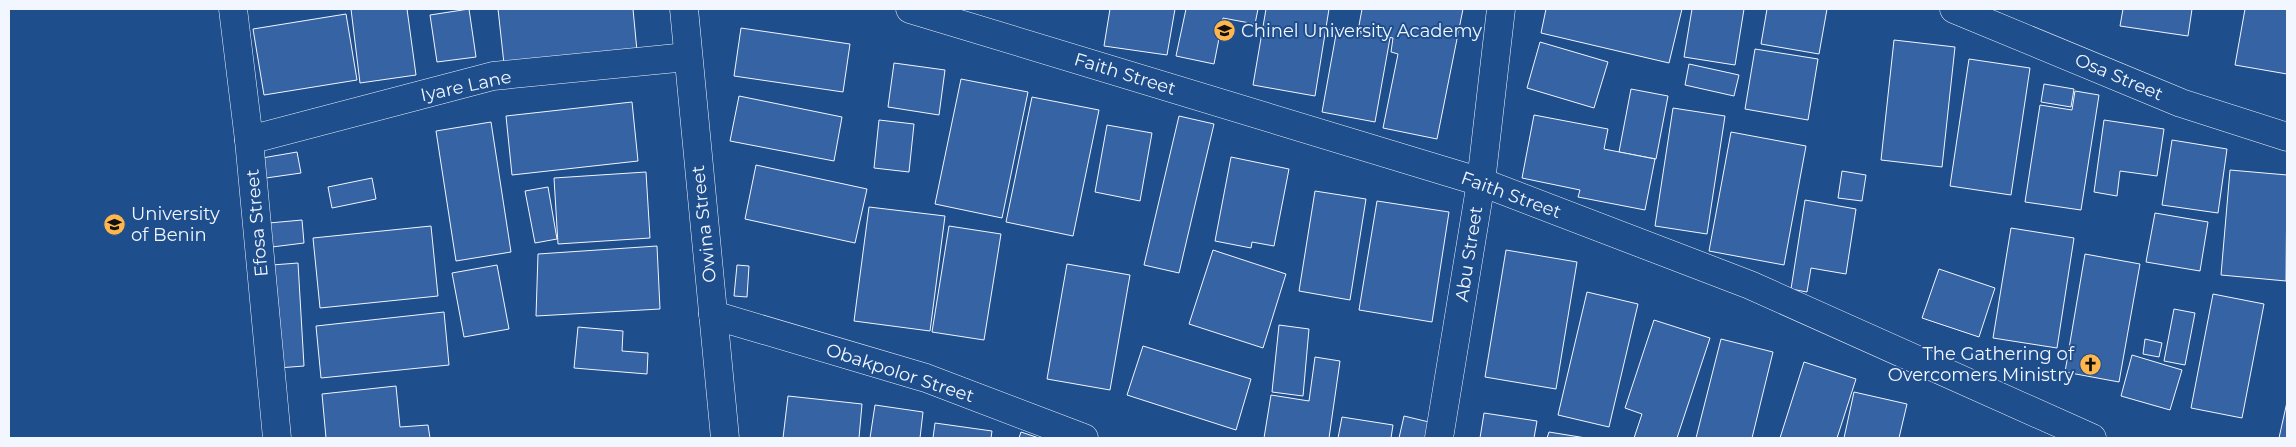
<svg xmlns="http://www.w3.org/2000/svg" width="2296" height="447" font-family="Montserrat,sans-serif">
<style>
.building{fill:#3563a3;stroke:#f2f6ff}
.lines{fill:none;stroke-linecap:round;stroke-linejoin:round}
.minor-casing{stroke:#f2f6ff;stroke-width:29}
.minor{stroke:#1f4e8c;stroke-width:28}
.labels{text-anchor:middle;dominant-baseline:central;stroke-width:4;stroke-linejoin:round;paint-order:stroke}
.poi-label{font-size:18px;fill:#f2f6ff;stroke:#1f4e8c;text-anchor:start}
.street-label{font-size:18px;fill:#f2f6ff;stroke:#1f4e8c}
</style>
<rect width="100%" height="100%" fill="#1f4e8c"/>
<g class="building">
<polygon points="351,9 407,9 416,75 360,83"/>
<polygon points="469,9 476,57 437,62 430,15"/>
<polygon points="498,9 633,9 637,51 504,64"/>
<polygon points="1110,9 1175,9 1167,55 1104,46"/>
<polygon points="1186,9 1258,9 1255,24 1223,18 1214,64 1176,56"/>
<polygon points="1266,9 1329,9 1315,96 1253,85"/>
<polygon points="1362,9 1463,9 1437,139 1383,128 1398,54 1391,52 1393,38 1358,31"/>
<polygon points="1546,9 1682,9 1669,63 1541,33"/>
<polygon points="1692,9 1744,9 1735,65 1684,57"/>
<polygon points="1767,9 1827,9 1819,54 1761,44"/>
<polygon points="2123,9 2192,9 2188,36 2120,26"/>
<polygon points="2245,9 2287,9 2287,74 2235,65"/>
<polygon points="346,14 357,80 264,95 253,29"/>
<polygon points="741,28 850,44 843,92 734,76"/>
<polygon points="1337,29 1390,38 1375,122 1322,112"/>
<polygon points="1894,40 1955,47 1942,167 1881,160"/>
<polygon points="1540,42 1608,62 1594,108 1527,88"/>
<polygon points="1755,49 1818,59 1808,120 1745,109"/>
<polygon points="1969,59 2030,68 2011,195 1950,186"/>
<polygon points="894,63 945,70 939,115 888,107"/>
<polygon points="1689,64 1739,75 1734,96 1685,85"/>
<polygon points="961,79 1028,92 1002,218 935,204"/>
<polygon points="2044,84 2074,89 2071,107 2041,102"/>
<polygon points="1631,89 1668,96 1656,159 1619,152"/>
<polygon points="2075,91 2099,95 2081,210 2025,202 2040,105 2072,110"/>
<polygon points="739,96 842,117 834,161 730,141"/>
<polygon points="1032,97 1099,110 1073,236 1006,222"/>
<polygon points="632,102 638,161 512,175 506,116"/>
<polygon points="1673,108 1725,116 1707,234 1655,226"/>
<polygon points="1534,115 1608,129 1604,149 1655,159 1645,210 1578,197 1580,190 1522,178"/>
<polygon points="1179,116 1214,124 1179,273 1144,265"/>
<polygon points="879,120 914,124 909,172 874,168"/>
<polygon points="2104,120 2164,129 2157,176 2120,171 2117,196 2094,192"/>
<polygon points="491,122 511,252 456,261 436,131"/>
<polygon points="1107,125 1152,133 1140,201 1095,192"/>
<polygon points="1731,132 1806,146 1784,265 1709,251"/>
<polygon points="2172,140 2227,149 2218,213 2162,205"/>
<polygon points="297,152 301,173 266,178 262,158"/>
<polygon points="1231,157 1289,169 1274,246 1252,242 1251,248 1215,241"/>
<polygon points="756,165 867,189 855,243 745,219"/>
<polygon points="2230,170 2287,175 2286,281 2221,275"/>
<polygon points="1842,171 1866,175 1862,201 1838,198"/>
<polygon points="646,172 650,238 558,244 554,178"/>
<polygon points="372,178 376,199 332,208 328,187"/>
<polygon points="548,187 557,239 535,243 525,191"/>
<polygon points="1315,191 1366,199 1350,300 1299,291"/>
<polygon points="1805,200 1856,209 1846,274 1811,268 1807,292 1791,289"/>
<polygon points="1377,201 1449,212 1432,322 1359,310"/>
<polygon points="869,207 945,216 930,331 854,321"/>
<polygon points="2155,213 2208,222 2200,271 2146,262"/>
<polygon points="302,220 304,243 272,247 269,223"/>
<polygon points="431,226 438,296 320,308 313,238"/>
<polygon points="949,226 1001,234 984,340 932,332"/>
<polygon points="2011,228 2074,238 2057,348 1993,338"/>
<polygon points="657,246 660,309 536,316 538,254"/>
<polygon points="1213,250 1286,274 1263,348 1189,324"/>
<polygon points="1506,250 1577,262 1556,389 1485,377"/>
<polygon points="2085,254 2140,264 2119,382 2065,372"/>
<polygon points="298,263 304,366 278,368 272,265"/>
<polygon points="1067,264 1130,275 1110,390 1047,379"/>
<polygon points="497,265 509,329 464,337 452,273"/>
<polygon points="737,265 749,266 747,297 734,296"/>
<polygon points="1939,269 1995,288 1979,337 1922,318"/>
<polygon points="1587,292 1638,304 1609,427 1558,415"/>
<polygon points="2213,294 2264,304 2242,418 2191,408"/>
<polygon points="2174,309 2195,313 2185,365 2164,361"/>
<polygon points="444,312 449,365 321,378 316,326"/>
<polygon points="1654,320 1710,338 1677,438 1634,438 1642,414 1625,408"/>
<polygon points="1279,325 1309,329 1303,396 1272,392"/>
<polygon points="578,327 623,331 622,351 648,353 647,374 574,368"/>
<polygon points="1721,339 1773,352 1752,438 1696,438"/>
<polygon points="2145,339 2162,343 2159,357 2143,354"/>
<polygon points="1143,346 1251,379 1236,430 1127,395"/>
<polygon points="2132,355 2182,370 2170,410 2121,396"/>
<polygon points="1315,357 1340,361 1329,438 1264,438 1271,395 1309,401"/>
<polygon points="1804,362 1856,379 1837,438 1780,438"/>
<polygon points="396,386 400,427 428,425 430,438 326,438 322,394"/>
<polygon points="1854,392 1907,404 1899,438 1844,438"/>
<polygon points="788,396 862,404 859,438 783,438"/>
<polygon points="2287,402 2287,438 2279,438"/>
<polygon points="875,405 923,412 920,438 870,438"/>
<polygon points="1484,413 1537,421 1534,438 1480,438"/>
<polygon points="1404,416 1429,422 1426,438 1399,438"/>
<polygon points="1342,417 1393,425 1391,438 1338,438"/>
<polygon points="935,423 992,431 991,438 933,438"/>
<polygon points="1021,432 1039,438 1019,438"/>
<polygon points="1549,432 1586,438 1547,438"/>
</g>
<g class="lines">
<defs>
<g id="minor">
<polyline points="233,9 249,140 277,438"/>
<polyline points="684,9 725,438"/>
<polyline points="910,9 1481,182 1750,285 2092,438"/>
<polyline points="1954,9 2181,103 2287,137"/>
<polyline points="249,140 493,76 687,57"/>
<polyline points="713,315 926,378 1084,438"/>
<polyline points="1439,438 1481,182 1501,9"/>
</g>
</defs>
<use href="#minor" class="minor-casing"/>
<use href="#minor" class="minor"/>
</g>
<defs>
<symbol id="school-disc" viewBox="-11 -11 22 22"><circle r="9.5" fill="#ffb74d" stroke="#1f4e8c"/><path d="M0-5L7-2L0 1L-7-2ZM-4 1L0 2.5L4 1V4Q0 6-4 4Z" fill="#111"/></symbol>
<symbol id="university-disc" viewBox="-11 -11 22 22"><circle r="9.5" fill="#ffb74d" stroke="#1f4e8c"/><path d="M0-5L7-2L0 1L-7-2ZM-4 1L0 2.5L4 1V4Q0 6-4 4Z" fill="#111"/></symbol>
<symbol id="church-disc" viewBox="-11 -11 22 22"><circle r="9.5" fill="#ffb74d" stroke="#1f4e8c"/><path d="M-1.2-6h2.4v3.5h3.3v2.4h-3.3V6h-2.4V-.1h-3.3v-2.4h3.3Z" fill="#111"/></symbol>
</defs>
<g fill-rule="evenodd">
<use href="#school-disc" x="1212" y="18" width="25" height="25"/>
<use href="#university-disc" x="102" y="212" width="25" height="25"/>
<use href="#church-disc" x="2078" y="352" width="25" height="25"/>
</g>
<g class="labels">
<g class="poi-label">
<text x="1241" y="31">Chinel University Academy</text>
<text x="131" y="214">University<tspan x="131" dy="21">of Benin</tspan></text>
<text x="2074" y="354" text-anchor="end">The Gathering of<tspan x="2074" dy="21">Overcomers Ministry</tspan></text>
</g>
<g class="street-label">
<text transform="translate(1125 74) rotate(17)">Faith Street</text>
<text transform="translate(2119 77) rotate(23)">Osa Street</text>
<text transform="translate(466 86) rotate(-12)">Iyare Lane</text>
<text transform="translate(1511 195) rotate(20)">Faith Street</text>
<text transform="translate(257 223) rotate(-95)">Efosa Street</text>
<text transform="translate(704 224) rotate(-96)">Owina Street</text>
<text transform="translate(1469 254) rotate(-81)">Abu Street</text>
<text transform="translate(900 373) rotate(18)">Obakpolor Street</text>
</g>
</g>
<rect width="2296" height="447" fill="none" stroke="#f2f6ff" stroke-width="20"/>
</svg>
